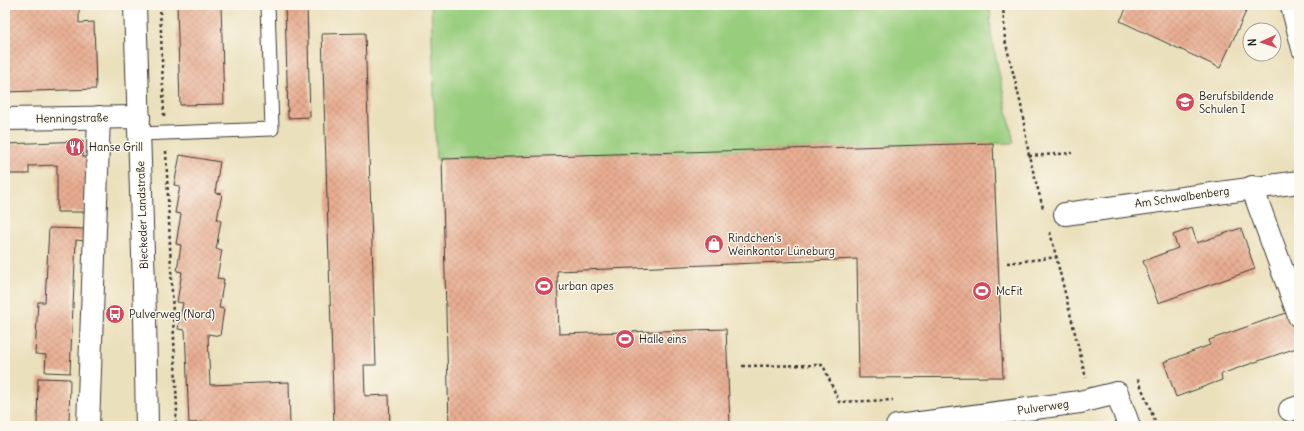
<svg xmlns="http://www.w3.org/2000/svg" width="1304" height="431" font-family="Delius,sans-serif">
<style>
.green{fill:#99cd7e;stroke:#5a744d}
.building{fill:url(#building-cross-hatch)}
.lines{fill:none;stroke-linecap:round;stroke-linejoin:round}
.lane-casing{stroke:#3b3934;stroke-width:15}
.street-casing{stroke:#3b3934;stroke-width:24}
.secondary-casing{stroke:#3b3934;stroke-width:24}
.path{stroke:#3b3934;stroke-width:2.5;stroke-dasharray:3 3;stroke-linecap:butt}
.lane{stroke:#fff;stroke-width:13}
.street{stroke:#fff;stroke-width:22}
.secondary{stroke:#fff;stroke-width:22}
.labels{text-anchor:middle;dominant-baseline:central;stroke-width:3;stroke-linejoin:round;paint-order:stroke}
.poi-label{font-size:11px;fill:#1c1c1c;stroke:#fbf7ec;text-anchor:start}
.street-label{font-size:11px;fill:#1c1c1c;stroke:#fbf7ec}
</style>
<defs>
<pattern id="building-cross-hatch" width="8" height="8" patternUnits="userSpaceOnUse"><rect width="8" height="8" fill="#e8ad92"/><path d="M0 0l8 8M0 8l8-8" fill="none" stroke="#c6947d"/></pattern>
</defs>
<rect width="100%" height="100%" fill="#fbf7ec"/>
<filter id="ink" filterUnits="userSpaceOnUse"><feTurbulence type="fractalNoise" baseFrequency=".025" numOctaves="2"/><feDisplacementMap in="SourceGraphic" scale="8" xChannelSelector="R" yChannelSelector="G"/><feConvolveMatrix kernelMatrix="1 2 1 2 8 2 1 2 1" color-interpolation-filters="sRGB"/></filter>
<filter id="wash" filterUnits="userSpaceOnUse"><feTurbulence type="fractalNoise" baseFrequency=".012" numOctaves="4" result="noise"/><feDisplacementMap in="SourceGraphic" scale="16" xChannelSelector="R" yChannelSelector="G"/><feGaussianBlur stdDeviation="0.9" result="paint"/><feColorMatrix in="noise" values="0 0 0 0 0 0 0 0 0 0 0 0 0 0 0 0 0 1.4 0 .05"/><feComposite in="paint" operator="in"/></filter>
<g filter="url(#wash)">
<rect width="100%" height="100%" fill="#ebe0bc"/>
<polygon class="green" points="431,5 990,5 991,35 1014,143 436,159"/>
<g id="blocks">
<g class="building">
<polygon points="5,5 79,5 79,23 94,22 96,89 5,92"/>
<polygon points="177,5 221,5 224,104 180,105"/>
<polygon points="285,5 307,5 310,117 288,118"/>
<polygon points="1128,5 1249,5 1220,68 1120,21"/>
<polygon points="365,33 376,365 364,365 365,396 389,395 390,426 334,426 322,34"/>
<polygon points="83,141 83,157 87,157 85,212 57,212 57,165 29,166 29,174 5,174 5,144"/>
<polygon points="993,143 1003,377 859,378 857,259 557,271 559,334 726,329 730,424 649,426 449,426 442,159"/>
<polygon points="180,155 220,162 215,193 222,194 217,220 221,221 216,249 222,250 217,278 224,279 219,308 224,309 220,336 208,334 210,385 289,382 290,426 211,426 211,422 189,423 185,330 178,329 183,303 177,302 182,272 177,271 181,245 176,244 181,214 175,213 180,186 174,185"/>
<polygon points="49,228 85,229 85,241 76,240 70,373 45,372 46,355 35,354 38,302 45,302"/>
<polygon points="1192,228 1197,243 1241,228 1255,269 1158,303 1143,261 1178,248 1173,235"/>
<polygon points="1289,312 1299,342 1299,347 1221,374 1222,380 1176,397 1164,362 1210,345 1209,340"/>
<polygon points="38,378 70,379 69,426 37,426"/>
<polygon points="1299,420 1299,426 1281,426"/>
</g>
</g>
</g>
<g filter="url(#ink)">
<use href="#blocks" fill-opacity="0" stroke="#3b3934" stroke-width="1"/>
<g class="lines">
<defs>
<g id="lane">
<polyline points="1287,5 1299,51"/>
<polyline points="139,134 272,129 268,5"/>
</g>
<g id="street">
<polyline points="1252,187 1299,316"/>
<polyline points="1290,410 1299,407"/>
<polyline points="88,426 99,117"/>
<polyline points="897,426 1080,402 1117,393"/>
</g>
<g id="secondary">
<polyline points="135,5 145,317 147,426"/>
<polyline points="5,119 139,117"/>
<polyline points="1065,214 1299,182"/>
<polyline points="1117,393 1129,426"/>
</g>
</defs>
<use href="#lane" class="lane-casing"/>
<use href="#street" class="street-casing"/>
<use href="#secondary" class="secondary-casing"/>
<g class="path">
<polyline points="160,5 164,116"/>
<polyline points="1003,5 1005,40 1021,105 1029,156 1043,208"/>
<polyline points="166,151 177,409 175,426"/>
<polyline points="1029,156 1072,153"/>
<polyline points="1050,232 1086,378"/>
<polyline points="1007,263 1058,257"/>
<polyline points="742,366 823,365 839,402 893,400"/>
<polyline points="1138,379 1157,426"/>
</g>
<use href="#lane" class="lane"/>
<use href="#street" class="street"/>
<use href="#secondary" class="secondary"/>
</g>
</g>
<defs>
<symbol id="school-disc" viewBox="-11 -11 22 22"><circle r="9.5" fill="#d1495b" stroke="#fbf7ec"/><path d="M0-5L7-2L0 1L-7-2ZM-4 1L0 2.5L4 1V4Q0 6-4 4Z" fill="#fff"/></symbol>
<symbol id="restaurant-disc" viewBox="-11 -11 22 22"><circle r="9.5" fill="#d1495b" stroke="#fbf7ec"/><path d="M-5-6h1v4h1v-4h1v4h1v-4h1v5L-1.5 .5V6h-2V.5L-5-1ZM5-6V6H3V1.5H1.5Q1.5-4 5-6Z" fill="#fff"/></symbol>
<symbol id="shop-disc" viewBox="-11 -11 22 22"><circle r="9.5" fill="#d1495b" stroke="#fbf7ec"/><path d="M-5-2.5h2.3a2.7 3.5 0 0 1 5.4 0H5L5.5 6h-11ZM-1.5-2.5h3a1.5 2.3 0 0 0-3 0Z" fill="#fff"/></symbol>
<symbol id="stadium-disc" viewBox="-11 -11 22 22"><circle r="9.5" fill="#d1495b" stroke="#fbf7ec"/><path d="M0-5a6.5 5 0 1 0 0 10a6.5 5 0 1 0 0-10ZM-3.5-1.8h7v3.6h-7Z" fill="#fff"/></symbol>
<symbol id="bus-disc" viewBox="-11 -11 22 22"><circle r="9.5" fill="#d1495b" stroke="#fbf7ec"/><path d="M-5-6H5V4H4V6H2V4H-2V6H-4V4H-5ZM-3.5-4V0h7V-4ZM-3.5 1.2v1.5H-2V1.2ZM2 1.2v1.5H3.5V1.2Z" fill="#fff"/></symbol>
</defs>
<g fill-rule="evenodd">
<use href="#school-disc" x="1174" y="91" width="22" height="22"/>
<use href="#restaurant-disc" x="64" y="136" width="22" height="22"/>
<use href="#shop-disc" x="703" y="233" width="22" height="22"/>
<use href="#stadium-disc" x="533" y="275" width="22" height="22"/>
<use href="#stadium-disc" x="971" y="280" width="22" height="22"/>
<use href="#bus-disc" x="104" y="303" width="22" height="22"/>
<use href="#stadium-disc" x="614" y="328" width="22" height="22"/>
</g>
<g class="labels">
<g class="poi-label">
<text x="1199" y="96">Berufsbildende<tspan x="1199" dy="13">Schulen I</tspan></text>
<text x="89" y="147">Hanse Grill</text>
<text x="728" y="238">Rindchen's<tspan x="728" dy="13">Weinkontor Lüneburg</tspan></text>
<text x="558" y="286">urban apes</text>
<text x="996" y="291">McFit</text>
<text x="129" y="314">Pulverweg (Nord)</text>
<text x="639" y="339">Halle eins</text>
</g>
<g class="street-label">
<text transform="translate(72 118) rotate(-1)">Henningstraße</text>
<text transform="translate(1182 197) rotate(-8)">Am Schwalbenberg</text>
<text transform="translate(142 215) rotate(-92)">Bleckeder Landstraße</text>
<text transform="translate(1043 407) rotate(-8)">Pulverweg</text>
</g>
</g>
<rect width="1304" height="431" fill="none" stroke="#fbf7ec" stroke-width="20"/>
<g transform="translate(1262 42) rotate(267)"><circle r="19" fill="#fbf7ec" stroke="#a29f99"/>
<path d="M0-3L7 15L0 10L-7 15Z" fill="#d1495b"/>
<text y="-6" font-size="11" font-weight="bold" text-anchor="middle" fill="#1c1c1c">N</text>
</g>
</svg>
